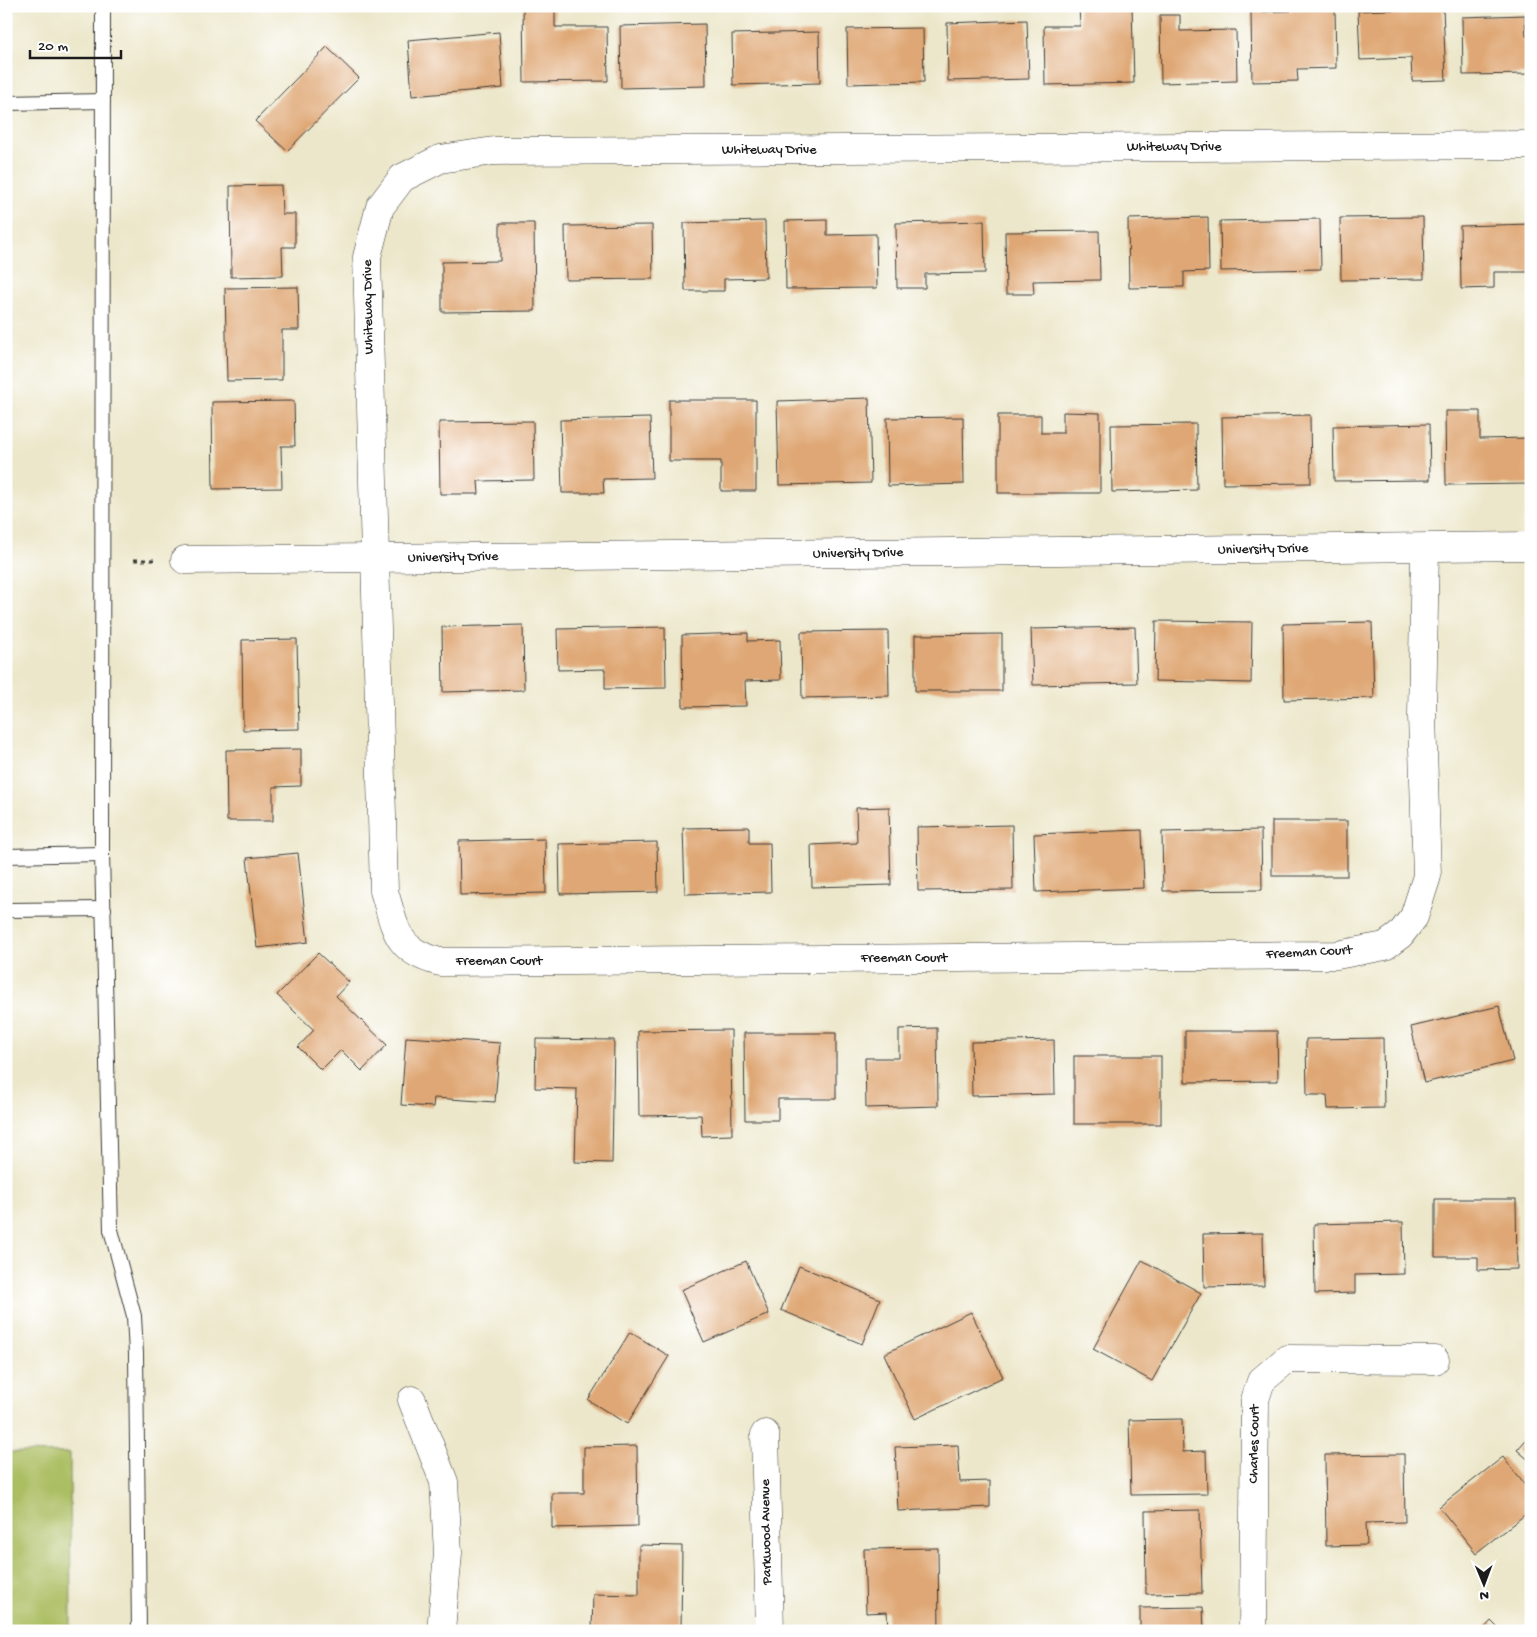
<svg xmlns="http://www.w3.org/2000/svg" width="1537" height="1637" font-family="'Gochi Hand',sans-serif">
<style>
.green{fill:#abbe62;stroke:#646d3f}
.building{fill:#dfa774}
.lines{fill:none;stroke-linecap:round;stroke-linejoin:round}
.lane-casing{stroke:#3b3a36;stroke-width:16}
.street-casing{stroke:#3b3a36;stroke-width:29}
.path{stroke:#3b3a36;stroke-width:3;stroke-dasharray:4 4;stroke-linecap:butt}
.lane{stroke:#fff;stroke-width:14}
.street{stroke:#fff;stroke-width:28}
.labels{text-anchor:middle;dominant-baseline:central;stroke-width:5;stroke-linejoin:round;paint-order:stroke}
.street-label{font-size:14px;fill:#1c1c1c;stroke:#fff}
</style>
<rect width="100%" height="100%" fill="#fff"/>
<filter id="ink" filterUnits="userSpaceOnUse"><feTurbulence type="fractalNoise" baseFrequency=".02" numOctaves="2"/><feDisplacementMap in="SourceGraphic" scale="10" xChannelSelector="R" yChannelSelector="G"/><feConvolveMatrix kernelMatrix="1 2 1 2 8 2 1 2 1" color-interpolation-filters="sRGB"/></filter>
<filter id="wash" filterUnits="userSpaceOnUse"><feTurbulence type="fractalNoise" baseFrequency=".0096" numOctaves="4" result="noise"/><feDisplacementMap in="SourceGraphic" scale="20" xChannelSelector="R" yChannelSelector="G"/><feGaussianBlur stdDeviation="1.12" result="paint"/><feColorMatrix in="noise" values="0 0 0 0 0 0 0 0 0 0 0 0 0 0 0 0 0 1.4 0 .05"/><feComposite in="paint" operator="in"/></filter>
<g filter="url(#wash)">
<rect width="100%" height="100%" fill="#ece7ca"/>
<polygon class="green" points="6,1452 70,1453 71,1631 6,1631"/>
<g id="blocks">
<g class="building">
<polygon points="523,6 555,6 555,27 607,27 608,81 524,82"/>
<polygon points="1079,6 1132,6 1134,83 1045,85 1044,26 1080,26"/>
<polygon points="1291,6 1335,6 1336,68 1297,69 1298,81 1252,82 1251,12 1291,11"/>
<polygon points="1443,8 1446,80 1412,81 1411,58 1360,60 1358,11"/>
<polygon points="1160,15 1180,15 1180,31 1236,30 1237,81 1161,83"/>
<polygon points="1525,15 1526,36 1531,36 1531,74 1463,75 1462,17"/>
<polygon points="1027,20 1029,79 948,81 947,23"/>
<polygon points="705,24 706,86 621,88 620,26"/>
<polygon points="923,28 924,82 848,84 847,29"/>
<polygon points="499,32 503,88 412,96 408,40"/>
<polygon points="819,32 820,83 733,85 732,34"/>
<polygon points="327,47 359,78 287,151 255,121"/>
<polygon points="281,185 282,214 295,214 295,247 282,247 283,276 231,277 230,186"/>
<polygon points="1208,217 1209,271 1184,272 1184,287 1129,288 1128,219"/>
<polygon points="1423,217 1424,279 1341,280 1340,218"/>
<polygon points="1320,219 1321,269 1221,271 1220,221"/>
<polygon points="827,220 827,235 876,234 877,288 786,289 785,221"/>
<polygon points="765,221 766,278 724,279 724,291 685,291 684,223"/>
<polygon points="984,221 985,273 925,274 925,288 897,288 896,223"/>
<polygon points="500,223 534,223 535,311 442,312 442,262 500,261"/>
<polygon points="1531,224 1531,272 1494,272 1494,288 1461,289 1460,226"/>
<polygon points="652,225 653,279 566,280 565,226"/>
<polygon points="1099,231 1100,280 1033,281 1034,294 1006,294 1005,232"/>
<polygon points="298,287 299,330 282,330 282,380 227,381 225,288"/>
<polygon points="869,398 871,483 779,485 777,401"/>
<polygon points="669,400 756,400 756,491 721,491 721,461 669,461"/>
<polygon points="294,401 295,446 281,446 282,488 213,489 212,402"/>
<polygon points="1445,411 1480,411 1480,439 1531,438 1531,484 1446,485"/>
<polygon points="1063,412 1100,413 1100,493 998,493 998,415 1041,415 1041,433 1063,433"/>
<polygon points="1310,415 1311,483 1223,484 1222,417"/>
<polygon points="963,417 964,484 888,486 887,418"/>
<polygon points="650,418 652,478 603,479 604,493 562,493 560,420"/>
<polygon points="533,421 534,480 478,481 479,494 440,494 439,422"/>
<polygon points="1196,424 1197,490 1112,492 1111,425"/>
<polygon points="1429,424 1430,480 1334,481 1333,426"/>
<polygon points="1156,621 1252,622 1251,683 1155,681"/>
<polygon points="1372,622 1374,698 1284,700 1283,624"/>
<polygon points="523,625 524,690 443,692 442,627"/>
<polygon points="665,627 666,688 605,689 605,669 558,670 557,629"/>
<polygon points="1135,627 1137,683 1033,685 1031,629"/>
<polygon points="888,631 889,696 802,698 801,632"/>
<polygon points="748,633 748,641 780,640 781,680 745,681 746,706 683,707 682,635"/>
<polygon points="1002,634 1002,691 915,691 915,635"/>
<polygon points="297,639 299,729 243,730 242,640"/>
<polygon points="301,749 301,786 273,787 273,821 227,821 226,750"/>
<polygon points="889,807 891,885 812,887 811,845 857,843 856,808"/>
<rect x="1272" y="821" width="75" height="55"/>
<polygon points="1012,825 1013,890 918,891 917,827"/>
<polygon points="749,827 749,843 770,843 771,892 685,894 683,828"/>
<polygon points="1142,830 1144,888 1036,892 1034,834"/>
<polygon points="1261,830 1262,890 1163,891 1162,832"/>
<polygon points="545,839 546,893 460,895 459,841"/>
<polygon points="657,842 658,892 560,894 559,844"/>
<polygon points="298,853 308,942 257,948 247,858"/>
<polygon points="318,953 349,982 336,996 387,1045 362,1071 341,1050 321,1070 298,1047 314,1030 277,995"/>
<polygon points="1499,1006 1513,1061 1424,1083 1411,1027"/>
<polygon points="937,1028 938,1106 866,1108 865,1058 899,1058 899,1029"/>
<polygon points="731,1030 732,1135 702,1136 701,1115 639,1116 638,1031"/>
<polygon points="1185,1031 1277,1031 1278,1081 1185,1082"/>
<polygon points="744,1033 836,1033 836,1099 778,1099 778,1120 745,1120"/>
<polygon points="406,1037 500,1043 495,1102 434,1098 433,1107 401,1105"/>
<polygon points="1383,1038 1384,1108 1328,1109 1327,1095 1307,1095 1306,1039"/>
<polygon points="536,1039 614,1040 612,1163 575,1162 577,1089 535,1088"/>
<polygon points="1054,1040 1055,1094 972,1096 971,1042"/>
<rect x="1074" y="1056" width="87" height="68"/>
<polygon points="1435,1199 1516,1199 1517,1269 1478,1270 1478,1257 1435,1257"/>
<polygon points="1403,1222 1404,1274 1355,1275 1355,1293 1315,1294 1314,1224"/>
<polygon points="1263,1233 1264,1286 1204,1287 1203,1234"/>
<polygon points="1142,1260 1201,1293 1152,1381 1093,1349"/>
<polygon points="746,1261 769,1314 704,1342 681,1290"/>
<polygon points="799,1266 880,1299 862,1344 781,1310"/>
<polygon points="971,1312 1003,1377 915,1419 884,1354"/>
<polygon points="630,1332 669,1356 627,1424 588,1400"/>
<polygon points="1182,1419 1183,1452 1206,1451 1207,1494 1131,1495 1129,1420"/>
<polygon points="1531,1434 1531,1462 1517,1450"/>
<polygon points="958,1445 960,1482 990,1481 990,1507 898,1511 895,1447"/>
<polygon points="637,1446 638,1526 552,1528 552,1493 584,1493 584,1447"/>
<polygon points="1404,1454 1405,1522 1366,1523 1367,1545 1326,1546 1325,1455"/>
<polygon points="1503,1457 1531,1493 1531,1510 1476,1553 1439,1507"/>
<polygon points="1200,1510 1202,1593 1146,1594 1145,1511"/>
<polygon points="639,1545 682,1546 681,1631 592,1631 593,1594 639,1595"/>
<polygon points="938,1548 939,1631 888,1631 887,1612 866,1613 864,1549"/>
<polygon points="1203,1607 1204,1631 1140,1631 1140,1608"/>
<polygon points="1491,1621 1501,1631 1482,1631"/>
</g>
</g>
</g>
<g filter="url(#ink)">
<use href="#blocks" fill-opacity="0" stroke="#3b3a36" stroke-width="1"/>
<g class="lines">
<defs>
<g id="lane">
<polyline points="103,6 102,854 111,1230 134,1316 136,1354 139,1631"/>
<polyline points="6,103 103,101"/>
<polyline points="6,856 102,854"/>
<polyline points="6,910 104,909"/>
</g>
<g id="street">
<path d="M1425,548L1422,716L1427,876L1414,917L1400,935L1385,946L1337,955L440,962C396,951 396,930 384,891L367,257L380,207L402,178L440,159L494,151L1531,145"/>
<polyline points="185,560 1531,546"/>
<polyline points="412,1400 444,1482 448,1553 441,1631"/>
<polyline points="765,1434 770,1631"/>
<polyline points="1253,1631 1255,1400 1261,1381 1287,1359 1435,1360"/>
</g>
</defs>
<use href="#lane" class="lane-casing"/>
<use href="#street" class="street-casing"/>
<polyline class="path" points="134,560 158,560"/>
<use href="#lane" class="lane"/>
<use href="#street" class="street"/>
</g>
</g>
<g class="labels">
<g class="street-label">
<text x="1174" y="147">Whiteway Drive</text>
<text x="769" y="150">Whiteway Drive</text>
<text transform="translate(369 307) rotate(-91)">Whiteway Drive</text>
<text transform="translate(1263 550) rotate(-1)">University Drive</text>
<text transform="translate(858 554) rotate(-1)">University Drive</text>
<text transform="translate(453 558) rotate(-1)">University Drive</text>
<text transform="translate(1309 953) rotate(-3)">Freeman Court</text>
<text x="904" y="958">Freeman Court</text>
<text x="499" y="961">Freeman Court</text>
<text transform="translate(1255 1444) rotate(-89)">Charles Court</text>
<text transform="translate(767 1532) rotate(-91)">Parkwood Avenue</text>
</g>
</g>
<rect width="1537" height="1637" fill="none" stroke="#fff" stroke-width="25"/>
<g transform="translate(1484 1584) rotate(179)" stroke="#ffffff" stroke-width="4" paint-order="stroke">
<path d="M0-4L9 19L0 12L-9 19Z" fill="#1c1c1c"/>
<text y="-8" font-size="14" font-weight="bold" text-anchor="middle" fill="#1c1c1c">N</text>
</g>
<path d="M30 50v8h91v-8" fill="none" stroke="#1c1c1c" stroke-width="2.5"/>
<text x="38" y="50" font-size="15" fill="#1c1c1c" stroke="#ffffff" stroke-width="4" paint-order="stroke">20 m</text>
</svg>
